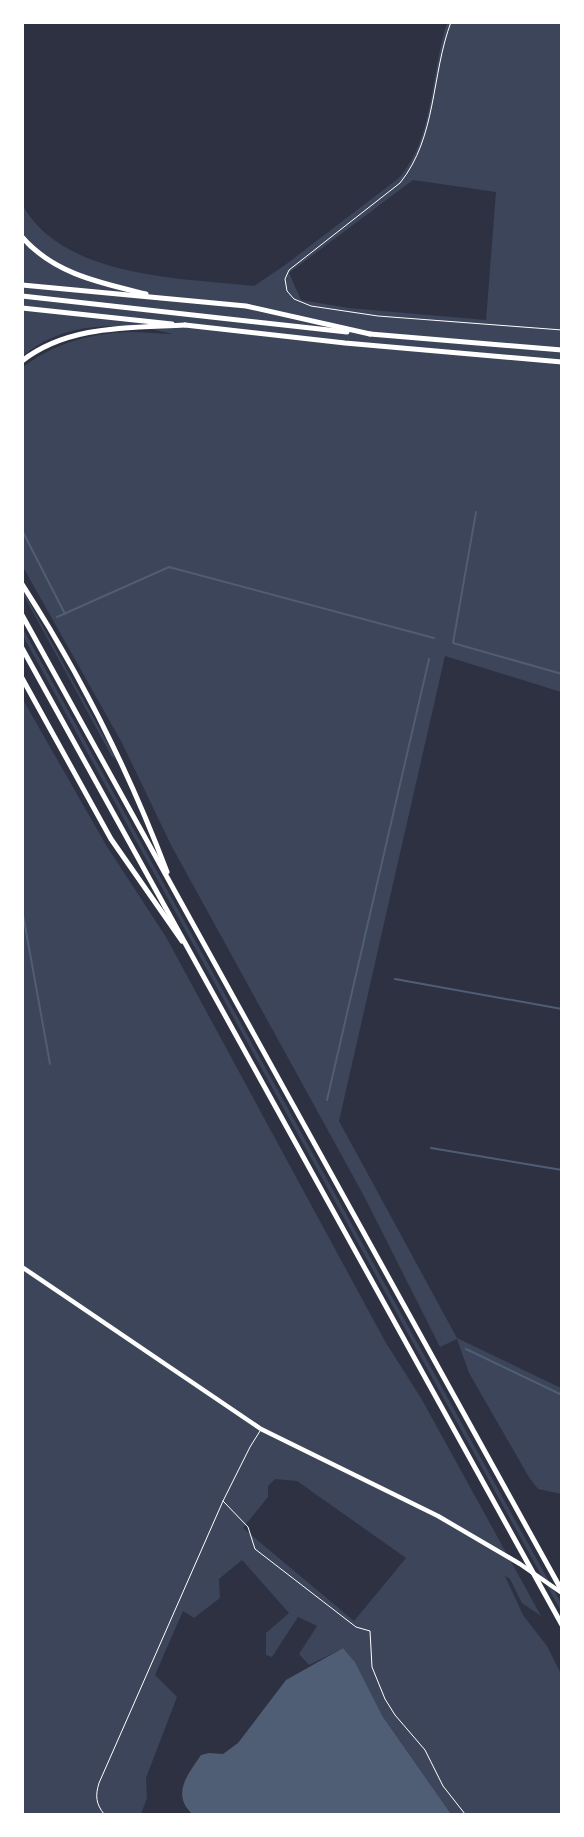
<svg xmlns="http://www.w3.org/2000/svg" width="584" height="1837" font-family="Rubik,sans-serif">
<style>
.green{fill:#3c4559;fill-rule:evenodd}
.water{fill:#4f5d75}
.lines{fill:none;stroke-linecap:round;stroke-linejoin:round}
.stream{stroke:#4f5d75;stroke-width:2}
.path{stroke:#fff;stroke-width:1}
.service{stroke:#fff;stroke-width:1}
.secondary{stroke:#fff;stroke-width:4.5}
.trunk{stroke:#fff;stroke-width:5}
.motorway{stroke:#fff;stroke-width:5}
</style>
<rect width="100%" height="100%" fill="#2d3142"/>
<g class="green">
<path d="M447,23H561V692L445,656L339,1121L457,1338L561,1388V1494L538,1489L530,1479L469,1373L457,1339L440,1347L364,1196L171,845L122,743L23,567V367C55,343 90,333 131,332C145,332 159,334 173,334C124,321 63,321 23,356L22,204C62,278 181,278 254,286L285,265L399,178C434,139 431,70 447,23ZM413,180L496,192L486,320L349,308L301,300L289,273Z"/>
<polygon points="22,589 113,753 117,761 111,755 23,594"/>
<polygon points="22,627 561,1603 561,1611 23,636"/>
<path d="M22,698L106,845L166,937L386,1343L421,1398L541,1616L522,1603L510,1579L505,1576L523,1615L547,1646L561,1674V1814H451L383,1717L355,1662L343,1648L309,1665L299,1654L317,1626L298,1617L272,1657L266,1655V1633L289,1613L242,1560L219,1579L220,1598L194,1618L183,1611L155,1675L177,1697L146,1778L147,1798L141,1814H23ZM275,1479L297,1481L406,1558L354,1621L243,1528L268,1497V1486Z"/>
</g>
<path class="water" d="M343,1648L355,1662L383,1717L451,1814H192C171,1794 188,1774 201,1755L209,1753L223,1754L238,1743L286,1680Z"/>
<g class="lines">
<g class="stream">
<polyline points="476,512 453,643 562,674"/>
<polyline points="22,530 65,614"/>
<polyline points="57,617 169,567 434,638"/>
<polyline points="22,909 50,1064"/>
<polyline points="395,979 562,1009"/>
<polyline points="327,1100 429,659"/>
<polyline points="431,1148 562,1170"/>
<polyline points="466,1349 562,1395"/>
</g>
<path class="path" d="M451,22C431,75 437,137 400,183L289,270L285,279L287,291L294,299L311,306L378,316L562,330"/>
<g class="service">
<polyline points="223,1501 248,1527 255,1549 356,1627 370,1631 372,1667 385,1699 395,1715 425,1750 443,1786 465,1814"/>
<path d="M104,1814C96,1804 95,1796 99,1783L223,1501L250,1447L260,1431"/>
</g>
<polyline class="secondary" points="22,1267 261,1429 438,1516 520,1564 562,1593"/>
<g class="trunk">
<polyline points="185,325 345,343 562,362"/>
<polyline points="370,334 562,350"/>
</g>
<g class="motorway">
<path d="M22,237C54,274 101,283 146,294"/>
<polyline points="22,285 246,306 370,334"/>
<polyline points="22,296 347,332"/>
<polyline points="22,308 172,324"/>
<path d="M22,361C68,325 129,328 185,325"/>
<path d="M22,584C80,674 129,771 167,872"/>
<polyline points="22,615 562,1591"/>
<polyline points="22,648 562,1625"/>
<polyline points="22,678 111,839 182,941"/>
</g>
</g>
<rect width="584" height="1837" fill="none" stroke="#ffffff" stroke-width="48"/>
</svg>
